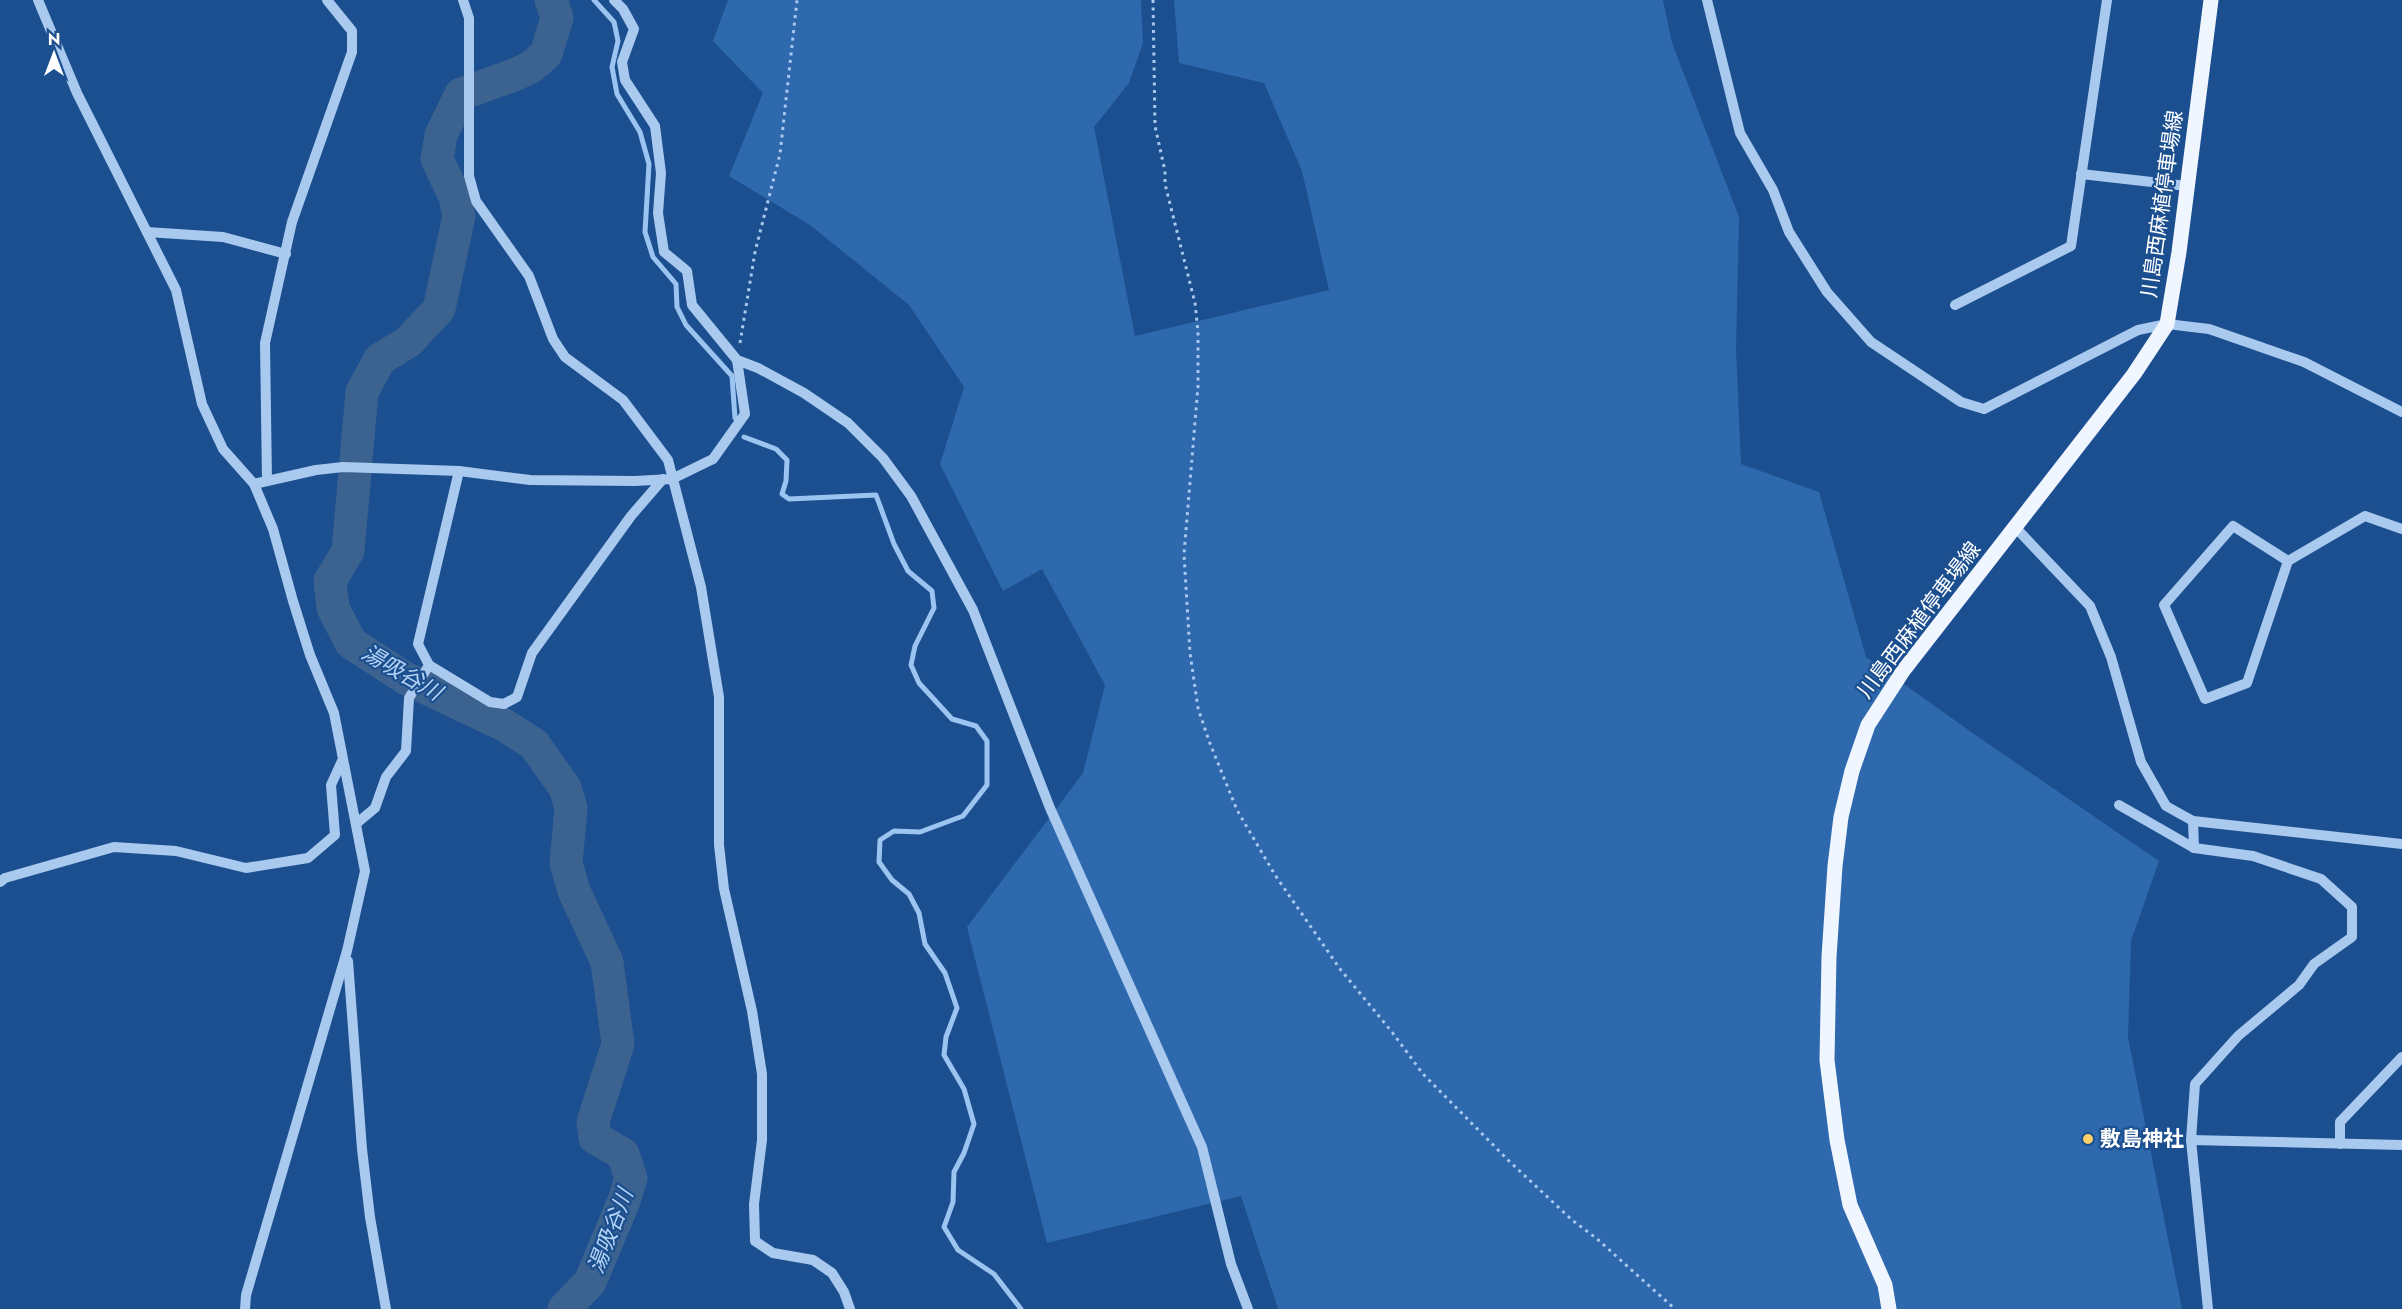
<svg xmlns="http://www.w3.org/2000/svg" width="2402" height="1309" font-family="Jost,'Noto Sans JP',sans-serif">
<style>
.green{fill:#2e69ad}
.lines{fill:none;stroke-linecap:round;stroke-linejoin:round}
.stream{stroke:#9cc4f0;stroke-width:5}
.river{stroke:#3c6290;stroke-width:33}
.path{stroke:#a9c9ee;stroke-width:3;stroke-dasharray:3 4.5;stroke-linecap:butt}
.minor{stroke:#a9c9ee;stroke-width:10}
.major{stroke:#f0f6ff;stroke-width:15}
.poi-dot{fill:#ffd166;stroke:#1b4f8f;stroke-width:2}
.labels{text-anchor:middle;dominant-baseline:central;stroke-width:4.5;stroke-linejoin:round;paint-order:stroke}
.street-label{font-size:21px;fill:#fff;stroke:#1b4f8f}
.poi-label{font-size:21px;font-weight:bold;fill:#fff;stroke:#1b4f8f;text-anchor:start}
.water-label{font-size:22px;font-style:italic;fill:#b5d3f5;stroke:#1b4f8f}
</style>
<rect width="100%" height="100%" fill="#1b4f8f"/>
<polygon class="green" points="728,0 1141,0 1143,43 1129,83 1094,127 1135,336 1329,290 1302,171 1264,83 1179,63 1174,0 1663,0 1672,43 1739,217 1736,350 1741,464 1819,492 1866,657 1974,734 2159,861 2131,941 2128,1037 2182,1309 1278,1309 1241,1196 1047,1243 967,927 1083,773 1105,685 1042,569 1003,591 940,464 964,387 909,305 810,225 729,176 763,93 713,41"/>
<g class="lines">
<g class="stream">
<polyline points="594,0 614,22 618,41 612,67 617,94 640,132 649,164 645,232 653,257 676,284 677,307 686,325 732,376 735,418"/>
<polyline points="744,437 776,449 787,460 786,481 782,494 789,499 876,495 894,544 908,571 932,591 934,608 915,646 911,665 919,683 952,719 976,726 987,741 987,785 963,816 920,832 894,831 880,840 879,862 892,880 909,894 919,913 925,944 945,973 957,1008 946,1037 944,1055 964,1089 974,1124 964,1153 954,1172 953,1202 944,1227 958,1250 994,1274 1021,1309"/>
</g>
<polyline class="river" points="551,0 557,18 546,54 531,67 514,75 461,94 441,135 437,159 455,197 459,216 439,309 408,342 380,359 362,392 348,551 330,581 333,608 351,643 405,678 504,725 534,744 565,788 571,808 566,863 574,891 607,962 618,1044 593,1122 595,1138 623,1154 631,1178 624,1201 590,1282 564,1309"/>
<g class="path">
<polyline points="1153,0 1155,126 1165,171 1165,184 1195,303 1198,332 1198,386 1184,554 1190,653 1198,708 1209,741 1237,810 1275,875 1340,969 1392,1032 1423,1074 1509,1161 1572,1220 1596,1238 1675,1309"/>
<polyline points="740,343 755,252 780,154 797,0"/>
</g>
<g class="minor">
<polyline points="38,0 77,93 176,290 202,404 223,449 254,484 273,529 293,601 310,655 334,713 365,871 347,951 246,1295 245,1309"/>
<polyline points="463,0 469,18 469,176 476,201 529,276 553,339 565,357 623,400 668,460 701,587 719,697 719,845 724,889 752,1011 762,1074 762,1140 754,1204 755,1241 773,1253 813,1260 832,1273 844,1292 850,1309"/>
<polyline points="614,0 623,9 634,29 622,62 625,80 655,126 661,173 658,213 664,252 687,271 692,305 737,360 758,368 804,393 848,423 883,458 911,496 973,610 1050,808 1202,1147 1231,1264 1248,1309"/>
<polyline points="1707,0 1740,133 1773,190 1789,232 1827,292 1871,342 1961,402 1984,409 2138,330 2167,324 2209,329 2304,362 2402,412"/>
<polyline points="2081,174 2187,186"/>
<polyline points="147,232 223,237 286,254"/>
<polyline points="1955,305 2071,246 2107,0"/>
<polyline points="267,481 265,343 292,222 352,52 352,31 327,0"/>
<polyline points="254,484 316,470 343,467 459,471 530,480 635,481 672,479 713,459 745,414 737,360"/>
<polyline points="2015,527 2090,606 2111,657 2141,762 2166,806 2193,821 2402,844"/>
<polyline points="2288,561 2233,526 2164,605 2205,699 2247,683 2288,561 2365,516 2402,529"/>
<polyline points="429,665 490,702 504,704 517,697 532,653 631,516 663,479"/>
<polyline points="2119,805 2194,848 2253,856 2321,879 2352,907 2352,937 2314,964 2299,985 2238,1036 2195,1084 2191,1140 2208,1309"/>
<polyline points="2193,821 2194,848"/>
<polyline points="357,823 375,808 386,777 406,751 409,698 429,665 418,644 459,471"/>
<polyline points="0,882 5,878 114,847 176,851 246,868 308,858 335,835 331,785 342,761"/>
<polyline points="348,961 362,1149 370,1217 386,1309"/>
<polyline points="2191,1140 2402,1145"/>
<polyline points="2340,1144 2340,1122 2402,1057"/>
</g>
<polyline class="major" points="1889,1309 1885,1285 1850,1205 1837,1140 1827,1060 1829,957 1835,866 1841,817 1852,771 1868,725 1903,671 2134,374 2167,324 2179,252 2211,0"/>
</g>
<circle class="poi-dot" cx="2088" cy="1139" r="6"/>
<g class="labels">
<g class="street-label">
<text transform="translate(2162 204) rotate(-82)">川島西麻植停車場線</text>
<text transform="translate(1919 620) rotate(-53)">川島西麻植停車場線</text>
</g>
<g class="poi-label">
<text x="2100" y="1139">敷島神社</text>
</g>
<g class="water-label">
<text transform="translate(402 672) rotate(30)">湯吸谷川</text>
<text transform="translate(610 1231) rotate(-69)">湯吸谷川</text>
</g>
</g>
<g transform="translate(54 54)" stroke="#1b4f8f" stroke-width="4.5" paint-order="stroke">
<path d="M0-4.5L10 22L0 15L-10 22Z" fill="#ffffff"/>
<text y="-9" font-size="16" font-weight="bold" text-anchor="middle" fill="#ffffff">N</text>
</g>
</svg>
